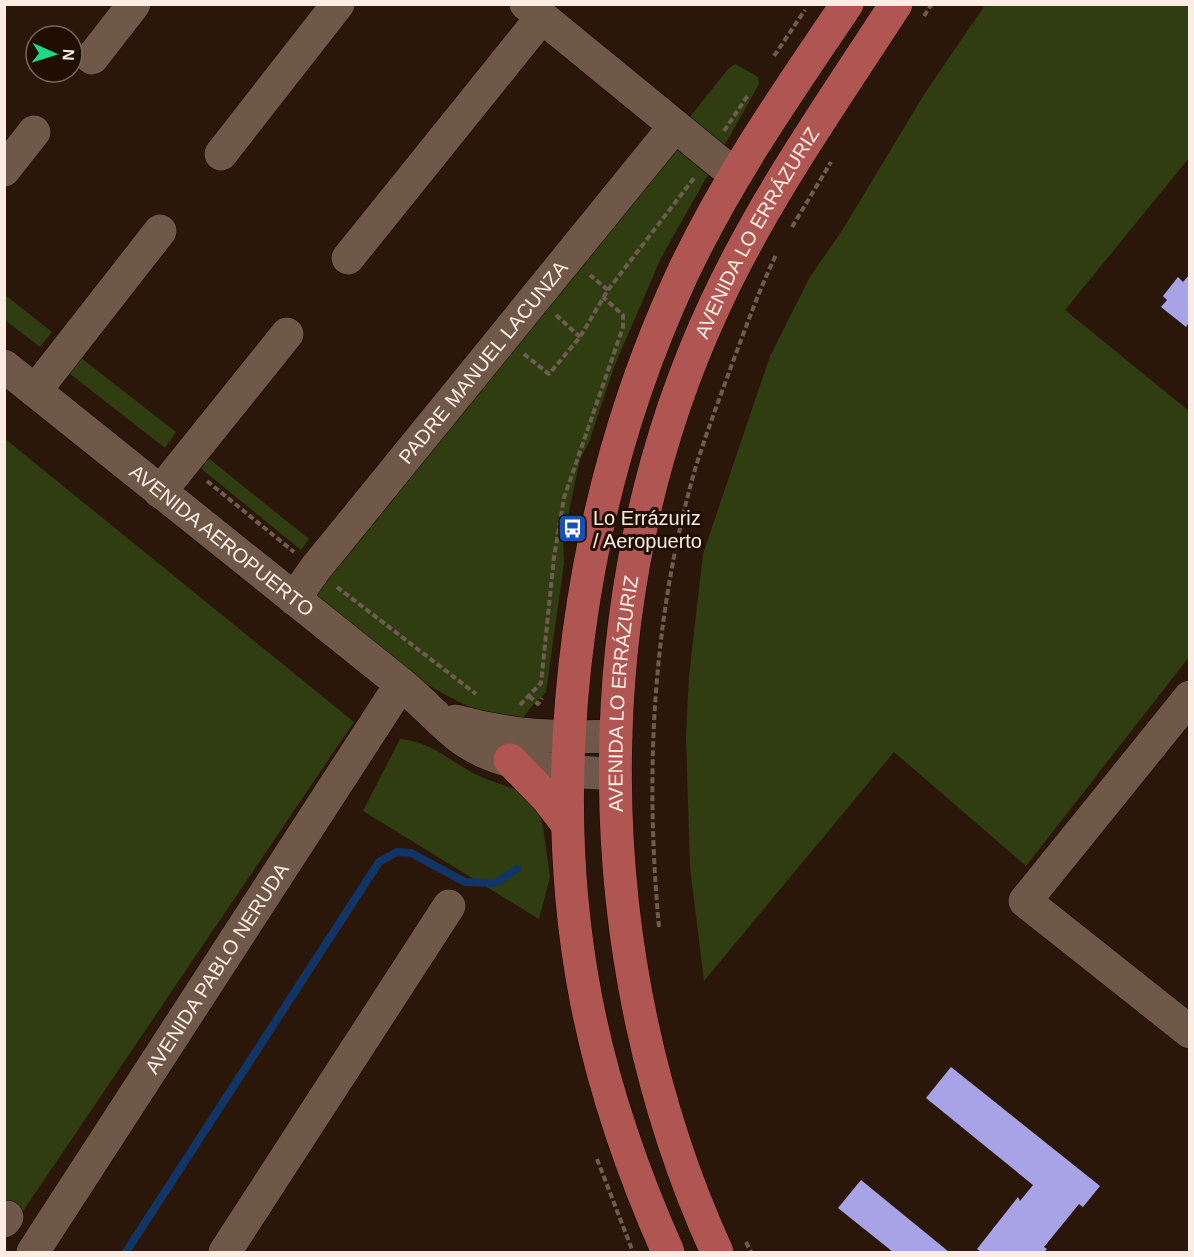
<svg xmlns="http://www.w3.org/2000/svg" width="1194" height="1257" font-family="Helvetica,sans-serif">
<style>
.green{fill:#303d11}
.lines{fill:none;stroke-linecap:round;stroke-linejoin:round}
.stream{stroke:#123567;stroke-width:8}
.building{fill:#a7a3e6}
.minor-casing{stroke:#120300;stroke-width:34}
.major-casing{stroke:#120300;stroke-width:34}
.path{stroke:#6f5c50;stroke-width:4;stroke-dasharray:6 3;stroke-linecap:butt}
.minor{stroke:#705848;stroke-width:33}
.major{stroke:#af5653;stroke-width:33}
.labels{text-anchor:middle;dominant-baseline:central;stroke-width:6;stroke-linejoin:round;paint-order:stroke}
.street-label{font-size:20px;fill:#fcede4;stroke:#210e02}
.poi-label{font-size:20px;fill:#fcede4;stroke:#210e02;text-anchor:start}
</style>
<rect width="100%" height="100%" fill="#2b1709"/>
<g class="green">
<polygon points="985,5 1189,5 1189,158 1065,310 1189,411 1189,657 1026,866 894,752 704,981 690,867 686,737 689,676 703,554 770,356 810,277 843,229 925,93"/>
<path d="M735,64L758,77L759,84L661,258L614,367L589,442L580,459L563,540L564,563L546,692L530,708L519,724C440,704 378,651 314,602L315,590L728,69Z"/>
<polygon points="5,295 52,332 40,347 5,320"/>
<polygon points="81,358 176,432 165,448 69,373"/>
<polygon points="4,438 354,722 21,1214 4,1207"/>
<polygon points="207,457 309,539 301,550 198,466"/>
<path d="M400,739C432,742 448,760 475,774C495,784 517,788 536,799L543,827L550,877L539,919L363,811Z"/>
</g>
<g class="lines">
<polyline class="stream" points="126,1252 379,862 397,852 411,853 465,882 495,883 517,869"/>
</g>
<g class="building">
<polygon points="1190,274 1190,321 1186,327 1161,307 1167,300 1163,296 1178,277 1183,282"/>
<polygon points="951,1067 1100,1186 1083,1207 1079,1204 1044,1247 1047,1249 1044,1252 981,1252 977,1249 1018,1197 1020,1201 1033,1185 926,1098"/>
<polygon points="861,1180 949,1252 893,1252 838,1208"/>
</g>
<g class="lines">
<defs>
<g id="minor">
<polyline points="526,4 735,175"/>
<polyline points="92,58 134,4"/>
<polyline points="221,154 338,4"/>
<polyline points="4,170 34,132"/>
<polyline points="348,258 542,17"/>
<path id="s1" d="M4,366L401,684C419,699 435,716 452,731C492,768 564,772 615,774"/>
<polyline points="35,391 160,231"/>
<polyline points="160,492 287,334"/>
<path id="s2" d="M294,599L315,569L675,126"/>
<polyline points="1190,697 1025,901 1190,1032"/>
<path d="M455,721C513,737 556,738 616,736"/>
<polyline points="4,1221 7,1217"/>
<path id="s3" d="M33,1252L401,684"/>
<polyline points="225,1252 449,906"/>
</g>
<g id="major">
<polyline points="510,760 547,798 567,824"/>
<path d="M668,1252C632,1171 603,1087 586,999C541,765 581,493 681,277C726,180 787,93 847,4"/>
<path id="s4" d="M717,1252C585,963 579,597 714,307C763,200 832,103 896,4"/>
</g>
</defs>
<use href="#minor" class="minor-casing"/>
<use href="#major" class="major-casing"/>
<g class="path">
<polyline points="924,16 932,4"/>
<polyline points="774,56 805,10"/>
<polyline points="724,131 748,95"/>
<polyline points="792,227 831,162"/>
<polyline points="608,290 694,178"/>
<polyline points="556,315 580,337"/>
<polyline points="524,354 549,374 580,337 608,290 590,275"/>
<polyline points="207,481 294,552"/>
<polyline points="337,587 476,694"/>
<polyline points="529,696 538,704 542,698"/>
<polyline points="520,705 541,683 554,557 564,498 623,327 623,315 603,297"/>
<path d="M659,927C645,777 652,626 692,480C703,441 718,403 732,364C746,327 759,290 776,255"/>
<polyline points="597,1159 633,1252"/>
<polyline points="746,1242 751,1252"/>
</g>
<use href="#minor" class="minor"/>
<use href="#major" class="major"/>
</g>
<defs>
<symbol id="bus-square" viewBox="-11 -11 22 22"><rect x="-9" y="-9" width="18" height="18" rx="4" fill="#1a4fb4" stroke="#210e02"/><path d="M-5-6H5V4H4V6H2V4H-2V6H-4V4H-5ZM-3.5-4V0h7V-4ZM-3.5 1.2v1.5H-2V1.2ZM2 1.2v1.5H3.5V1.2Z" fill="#fff"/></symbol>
</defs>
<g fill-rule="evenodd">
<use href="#bus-square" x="556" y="512" width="33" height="33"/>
</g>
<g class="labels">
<g class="street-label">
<text stroke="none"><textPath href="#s4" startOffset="1059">AVENIDA LO ERRÁZURIZ</textPath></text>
<text stroke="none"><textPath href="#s2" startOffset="303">PADRE MANUEL LACUNZA</textPath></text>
<text stroke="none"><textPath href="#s1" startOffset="279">AVENIDA AEROPUERTO</textPath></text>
<text stroke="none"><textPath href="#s4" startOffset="573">AVENIDA LO ERRÁZURIZ</textPath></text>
<text stroke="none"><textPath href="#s3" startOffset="338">AVENIDA PABLO NERUDA</textPath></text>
</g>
<g class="poi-label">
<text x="593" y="518">Lo Errázuriz<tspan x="593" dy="23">/ Aeropuerto</tspan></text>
</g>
</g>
<rect width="1194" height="1257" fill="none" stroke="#fcede4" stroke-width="12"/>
<g transform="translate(54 54) rotate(93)"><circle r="28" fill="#210e02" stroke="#79675c" stroke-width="1.5"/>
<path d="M0-4.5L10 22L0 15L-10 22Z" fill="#1dd988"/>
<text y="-9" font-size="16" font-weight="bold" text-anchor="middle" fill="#fcede4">N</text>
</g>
</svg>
